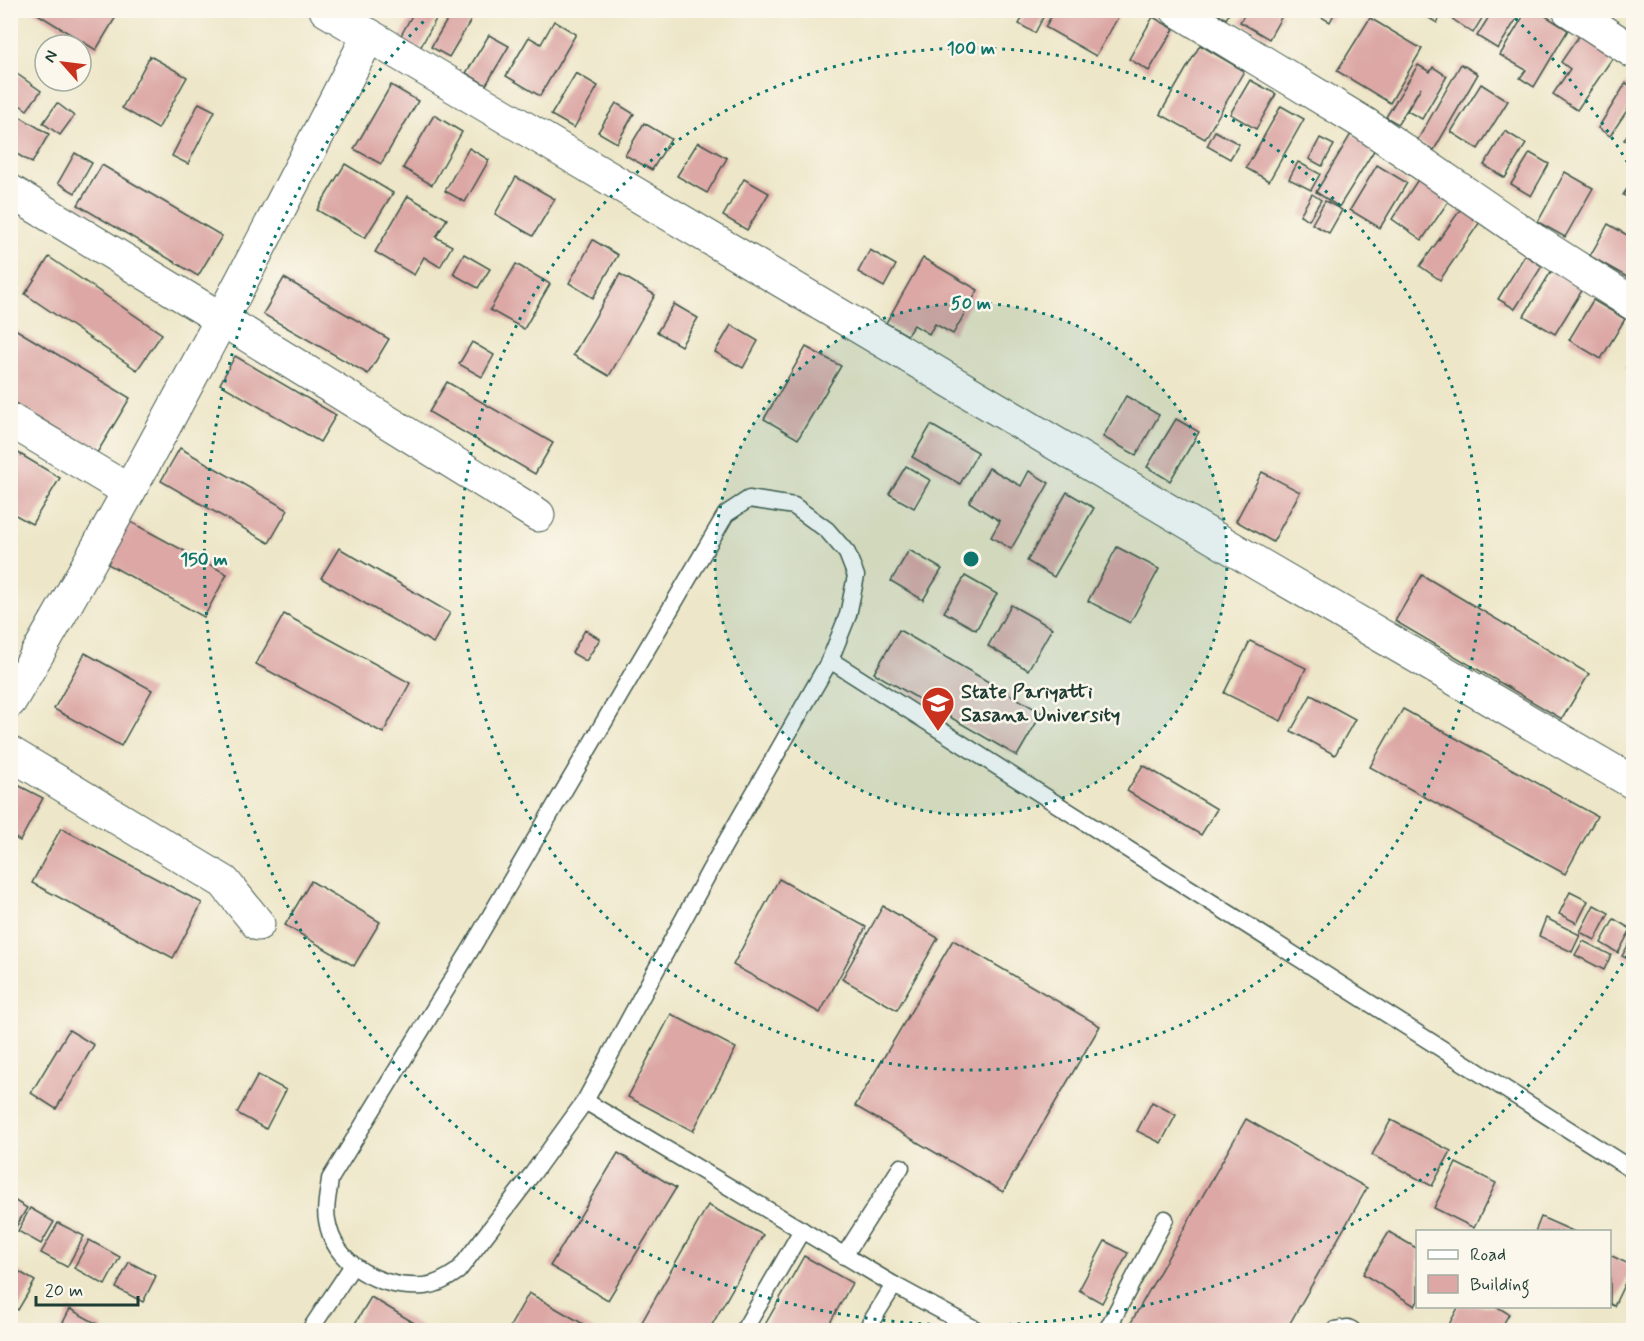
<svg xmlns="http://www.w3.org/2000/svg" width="1644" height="1341" font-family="Mynerve,sans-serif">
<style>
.building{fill:#dca7a5}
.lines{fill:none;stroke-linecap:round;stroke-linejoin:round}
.service-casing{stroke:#3e564a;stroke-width:19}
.minor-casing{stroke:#3e564a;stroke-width:35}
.service{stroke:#fff;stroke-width:16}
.minor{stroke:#fff;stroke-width:33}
.ring{fill:none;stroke:#0f766e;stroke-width:3;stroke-dasharray:3 6}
.labels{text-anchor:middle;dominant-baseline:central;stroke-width:5;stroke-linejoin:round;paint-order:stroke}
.poi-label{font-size:20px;font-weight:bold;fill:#1f3d34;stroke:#fbf7ec;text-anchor:start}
.centre{fill:#0f766e;stroke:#fbf7ec;stroke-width:3}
.ring-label{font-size:18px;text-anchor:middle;font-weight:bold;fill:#0f766e;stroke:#fbf7ec;stroke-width:5;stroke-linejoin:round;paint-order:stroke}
</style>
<rect width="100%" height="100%" fill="#fbf7ec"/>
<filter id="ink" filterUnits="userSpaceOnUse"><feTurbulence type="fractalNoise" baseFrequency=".0167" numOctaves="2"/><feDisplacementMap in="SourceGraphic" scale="12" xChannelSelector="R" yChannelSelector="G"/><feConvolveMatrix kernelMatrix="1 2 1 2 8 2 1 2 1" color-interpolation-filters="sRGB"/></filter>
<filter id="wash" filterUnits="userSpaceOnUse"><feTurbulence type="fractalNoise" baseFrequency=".008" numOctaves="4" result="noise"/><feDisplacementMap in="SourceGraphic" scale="24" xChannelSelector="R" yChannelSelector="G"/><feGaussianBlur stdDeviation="1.35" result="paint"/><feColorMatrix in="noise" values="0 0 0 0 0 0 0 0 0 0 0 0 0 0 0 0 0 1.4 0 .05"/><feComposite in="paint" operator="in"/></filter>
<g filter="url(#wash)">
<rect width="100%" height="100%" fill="#ede6c8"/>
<g id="blocks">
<g class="building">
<polygon points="31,10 120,10 96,50"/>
<polygon points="415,10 441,10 419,50 399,39"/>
<polygon points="453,10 477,10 449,57 431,47"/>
<polygon points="1027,10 1047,10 1035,33 1019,24"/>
<polygon points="1055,10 1122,10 1096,56 1045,27"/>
<polygon points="1211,10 1231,10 1226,19"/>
<polygon points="1247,10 1277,10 1283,14 1269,39 1240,22"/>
<polygon points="1309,10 1336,10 1330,22"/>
<polygon points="1416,10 1444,10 1437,23"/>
<polygon points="1455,10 1487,10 1473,33 1451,18"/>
<polygon points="1493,10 1522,10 1498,49 1477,36"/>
<polygon points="1527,10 1536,10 1568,30 1534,87 1520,78 1526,70 1500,55"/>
<polygon points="1153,17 1174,29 1149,71 1129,59"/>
<polygon points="1370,18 1422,49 1390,103 1337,71"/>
<polygon points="554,21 576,34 540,96 506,76 529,37 541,44"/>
<polygon points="1581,33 1614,56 1577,110 1553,94 1570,69 1561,62"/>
<polygon points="489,35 509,46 486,85 466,73"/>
<polygon points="1200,45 1244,71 1205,139 1160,114"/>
<polygon points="150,56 187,77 158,129 122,108"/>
<polygon points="1461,64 1478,74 1434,150 1417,141"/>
<polygon points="1418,65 1430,72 1433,67 1447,76 1422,119 1407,111 1421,87 1398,124 1386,117"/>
<polygon points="10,69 41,91 27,110 10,98"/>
<polygon points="576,73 598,86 574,128 551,115"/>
<polygon points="1250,80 1276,94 1256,129 1230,114"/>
<polygon points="1626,83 1634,87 1634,100 1610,136 1598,128"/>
<polygon points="1481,84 1508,101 1478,149 1451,132"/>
<polygon points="391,85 418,101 381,164 354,149"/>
<polygon points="57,103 74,116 60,135 43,123"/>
<polygon points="199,103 215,111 188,164 172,156"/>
<polygon points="616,103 634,114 617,143 598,132"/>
<polygon points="1281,106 1304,119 1269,181 1246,168"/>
<polygon points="10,111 49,134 32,163 10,150"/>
<polygon points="434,115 462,132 432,185 403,168"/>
<polygon points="644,123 671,139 652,170 625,155"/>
<polygon points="1634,123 1634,145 1624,140"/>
<polygon points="1215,131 1239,144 1230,159 1207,146"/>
<polygon points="1505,131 1526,144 1505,178 1484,165"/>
<polygon points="1351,134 1375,149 1339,207 1316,192"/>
<polygon points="1320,138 1334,145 1322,166 1309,159"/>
<polygon points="698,142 727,158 707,193 677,176"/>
<polygon points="469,148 489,160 465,202 445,191"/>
<polygon points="75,153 92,163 75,193 58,183"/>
<polygon points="1530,153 1549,164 1531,196 1511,184"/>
<polygon points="1298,162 1320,174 1311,190 1289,179"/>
<polygon points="345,164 393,193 365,238 317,210"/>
<polygon points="102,165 222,236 198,276 78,205"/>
<polygon points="1377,165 1407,183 1380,228 1350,210"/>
<polygon points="1565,172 1593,188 1565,237 1538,222"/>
<polygon points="516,177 555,199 533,236 495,214"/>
<polygon points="1419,178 1450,199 1422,240 1392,219"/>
<polygon points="1634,178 1634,201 1623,195"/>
<polygon points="744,179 769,193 747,230 723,216"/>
<polygon points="1312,194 1321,200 1309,220 1300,215"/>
<polygon points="408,196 447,219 436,237 452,246 440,267 424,257 414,275 375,252"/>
<polygon points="1325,201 1342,210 1329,233 1312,224"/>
<polygon points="1463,206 1482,219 1440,280 1420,266"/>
<polygon points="10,212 18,216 10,228"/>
<polygon points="1608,224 1634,239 1634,281 1590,256"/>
<polygon points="593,240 618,255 593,298 569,283"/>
<polygon points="870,250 896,265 884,287 858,272"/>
<polygon points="464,254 490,269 478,288 453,274"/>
<polygon points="1525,255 1542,266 1515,309 1498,299"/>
<polygon points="49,257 162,334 137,370 25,294"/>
<polygon points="923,258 978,290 953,334 935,324 929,334 914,325 907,335 886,323"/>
<polygon points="516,264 550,284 524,329 490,310"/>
<polygon points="1552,270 1583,289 1555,334 1524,316"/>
<polygon points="620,274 655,295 609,376 573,355"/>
<polygon points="284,278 389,339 368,374 263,314"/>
<polygon points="1593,300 1625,319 1601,359 1569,340"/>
<polygon points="674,304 698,318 681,346 657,332"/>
<polygon points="731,325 758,341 743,368 715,352"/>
<polygon points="10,326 130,398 97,453 10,400"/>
<polygon points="472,342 494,355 482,377 459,364"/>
<polygon points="806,347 841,366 798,439 764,419"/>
<polygon points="1634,353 1634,372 1626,368"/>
<polygon points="235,356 336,415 320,442 220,384"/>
<polygon points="447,382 553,443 535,474 429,412"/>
<polygon points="1126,396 1159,415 1136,455 1103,437"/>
<polygon points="1176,419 1199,432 1170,481 1147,467"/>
<polygon points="931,425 978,452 960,484 912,457"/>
<polygon points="10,448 60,478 32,524 10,512"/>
<polygon points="180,448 288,510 269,543 161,481"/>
<polygon points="906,466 930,480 914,508 889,494"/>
<polygon points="989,468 1021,486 1029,471 1049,483 1011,549 991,537 1000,521 969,502"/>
<polygon points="1262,472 1300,492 1273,542 1236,521"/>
<polygon points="1067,492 1094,508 1054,577 1027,561"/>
<polygon points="129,521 227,574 204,617 106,563"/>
<polygon points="1117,547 1159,569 1130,623 1088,601"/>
<polygon points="339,548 450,613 433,643 321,578"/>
<polygon points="909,550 942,569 923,600 891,581"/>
<polygon points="1422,575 1589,674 1562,719 1395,621"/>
<polygon points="965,576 997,594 976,630 944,612"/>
<polygon points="1011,605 1052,628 1028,670 988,646"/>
<polygon points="284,614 410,683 383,733 256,664"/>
<polygon points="585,630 600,639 586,661 572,653"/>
<polygon points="899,630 1042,713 1017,756 874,673"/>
<polygon points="1250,641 1306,668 1281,721 1224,693"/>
<polygon points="85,653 152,690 121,746 54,709"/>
<polygon points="1311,695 1355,719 1335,755 1291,731"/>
<polygon points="1403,709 1597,816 1565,874 1370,767"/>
<polygon points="1143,765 1217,809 1201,835 1127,791"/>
<polygon points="10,781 43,798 20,841 10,835"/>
<polygon points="61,828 202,903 173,958 32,883"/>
<polygon points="779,879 866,927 820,1013 733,965"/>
<polygon points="311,881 380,922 354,966 285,925"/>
<polygon points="1570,892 1588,901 1577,923 1559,914"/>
<polygon points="1594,905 1609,913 1595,940 1580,932"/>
<polygon points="883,906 938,938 897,1010 842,979"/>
<polygon points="1546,918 1580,935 1572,952 1539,936"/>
<polygon points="1614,919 1631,929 1618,953 1601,943"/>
<polygon points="1634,935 1634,962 1622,956"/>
<polygon points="953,940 1100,1026 1003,1192 855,1106"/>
<polygon points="1583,941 1611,955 1604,970 1575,955"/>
<polygon points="671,1014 736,1048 693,1131 628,1097"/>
<polygon points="69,1030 94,1045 56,1109 31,1093"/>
<polygon points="258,1075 286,1090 266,1129 237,1113"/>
<polygon points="1152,1102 1176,1115 1161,1143 1137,1131"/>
<polygon points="1246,1119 1367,1188 1286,1330 1133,1330 1128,1328"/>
<polygon points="1391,1120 1451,1151 1432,1186 1372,1155"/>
<polygon points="618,1153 676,1188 608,1300 550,1266"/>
<polygon points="1456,1163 1496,1183 1474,1228 1434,1208"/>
<polygon points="12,1199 27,1208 14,1230 10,1228"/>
<polygon points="708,1205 763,1235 709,1330 657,1330 642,1322"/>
<polygon points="30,1208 54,1222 41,1244 18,1231"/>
<polygon points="1541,1217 1575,1232 1535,1232"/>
<polygon points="58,1223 84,1236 67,1267 41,1253"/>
<polygon points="1389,1232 1418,1249 1418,1301 1415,1306 1363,1274"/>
<polygon points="89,1240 120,1257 105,1285 74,1268"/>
<polygon points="1105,1241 1128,1253 1102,1303 1079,1290"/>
<polygon points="1610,1255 1633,1266 1614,1306 1610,1304"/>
<polygon points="804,1256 852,1283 826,1330 762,1330"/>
<polygon points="129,1262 156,1276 143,1302 116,1288"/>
<polygon points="13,1268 35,1281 18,1310 10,1305 10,1272"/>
<polygon points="529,1293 594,1330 508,1330"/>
<polygon points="371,1297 426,1330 351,1330"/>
<polygon points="1459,1306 1496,1306 1509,1314 1500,1330 1446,1330"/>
<polygon points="70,1309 103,1327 102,1330 59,1330"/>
</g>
</g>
</g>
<g filter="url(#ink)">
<use href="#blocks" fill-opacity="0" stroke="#3e564a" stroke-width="1.5"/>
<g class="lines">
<defs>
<g id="service">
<path d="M749,499L794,506L827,530L847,553L856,576L848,615L830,660L709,872L585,1101L533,1173L458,1271C448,1278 437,1285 424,1286C382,1289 334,1266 327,1220C324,1208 329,1191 330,1179L471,949L726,514Z"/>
<polyline points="830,660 1634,1171"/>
<polyline points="585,1101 894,1285 977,1330"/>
<polyline points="844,1256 901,1167"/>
<polyline points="310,1330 353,1265"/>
<polyline points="744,1330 802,1230"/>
<polyline points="866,1330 894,1285"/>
<polyline points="1107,1330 1165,1219"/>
<polyline points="1335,1330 1348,1328 1352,1330"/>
</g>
<g id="minor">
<polyline points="326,10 1260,565 1634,783"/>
<polyline points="1177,10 1365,124 1535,241 1634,304"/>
<polyline points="1569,10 1634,52"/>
<polyline points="10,191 223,320 538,515"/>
<polyline points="10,420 129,491"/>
<path d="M10,701C138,483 254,259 369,35"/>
<polyline points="10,753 224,882 258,924"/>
</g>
</defs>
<use href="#service" class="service-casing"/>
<use href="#minor" class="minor-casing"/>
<use href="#service" class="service"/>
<use href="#minor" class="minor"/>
</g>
</g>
<circle cx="971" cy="559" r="256" fill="#0f766e" fill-opacity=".12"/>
<g class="ring">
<circle cx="971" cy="559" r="256"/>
<circle cx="971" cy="559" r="511"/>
<path d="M1632 948A767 767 0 1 1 433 12M1509 12A767 767 0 0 1 1632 170"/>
</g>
<defs>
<symbol id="university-pin" viewBox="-11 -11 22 30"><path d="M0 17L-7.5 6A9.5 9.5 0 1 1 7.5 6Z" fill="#c8321e" stroke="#fbf7ec"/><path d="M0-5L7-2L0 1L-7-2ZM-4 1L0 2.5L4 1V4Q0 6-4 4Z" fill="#fff"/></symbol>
</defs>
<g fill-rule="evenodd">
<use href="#university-pin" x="919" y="684" width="38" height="52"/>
</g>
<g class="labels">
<g class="poi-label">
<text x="961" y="692">State Pariyatti<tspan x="961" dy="23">Sasana University</tspan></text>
</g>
</g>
<circle cx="971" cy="559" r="9" class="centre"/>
<g class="ring-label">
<text x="971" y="54">100 m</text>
<text x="971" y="309">50 m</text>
<text x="204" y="565">150 m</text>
</g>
<rect width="1644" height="1341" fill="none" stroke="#fbf7ec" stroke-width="36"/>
<rect x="1416" y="1230" width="195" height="78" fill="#fbf7ec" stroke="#a3ada2" stroke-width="1.5"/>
<rect x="1428" y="1250" width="30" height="9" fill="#ffffff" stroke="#a3ada2" stroke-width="1.5"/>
<text x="1470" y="1260" font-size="18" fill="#1f3d34">Road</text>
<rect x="1428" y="1275" width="30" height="18" fill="#dca7a5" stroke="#a3ada2" stroke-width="1.5"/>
<text x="1470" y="1290" font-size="18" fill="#1f3d34">Building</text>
<g transform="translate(63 63) rotate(298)"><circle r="28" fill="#fbf7ec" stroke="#a3ada2" stroke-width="1.5"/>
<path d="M0-4.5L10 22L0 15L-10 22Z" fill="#c8321e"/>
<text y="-9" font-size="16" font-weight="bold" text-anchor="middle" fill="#1f3d34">N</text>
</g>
<path d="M36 1296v9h102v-9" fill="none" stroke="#1f3d34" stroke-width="3"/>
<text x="45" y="1296" font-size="18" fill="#1f3d34" stroke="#fbf7ec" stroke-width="4.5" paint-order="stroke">20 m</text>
</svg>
